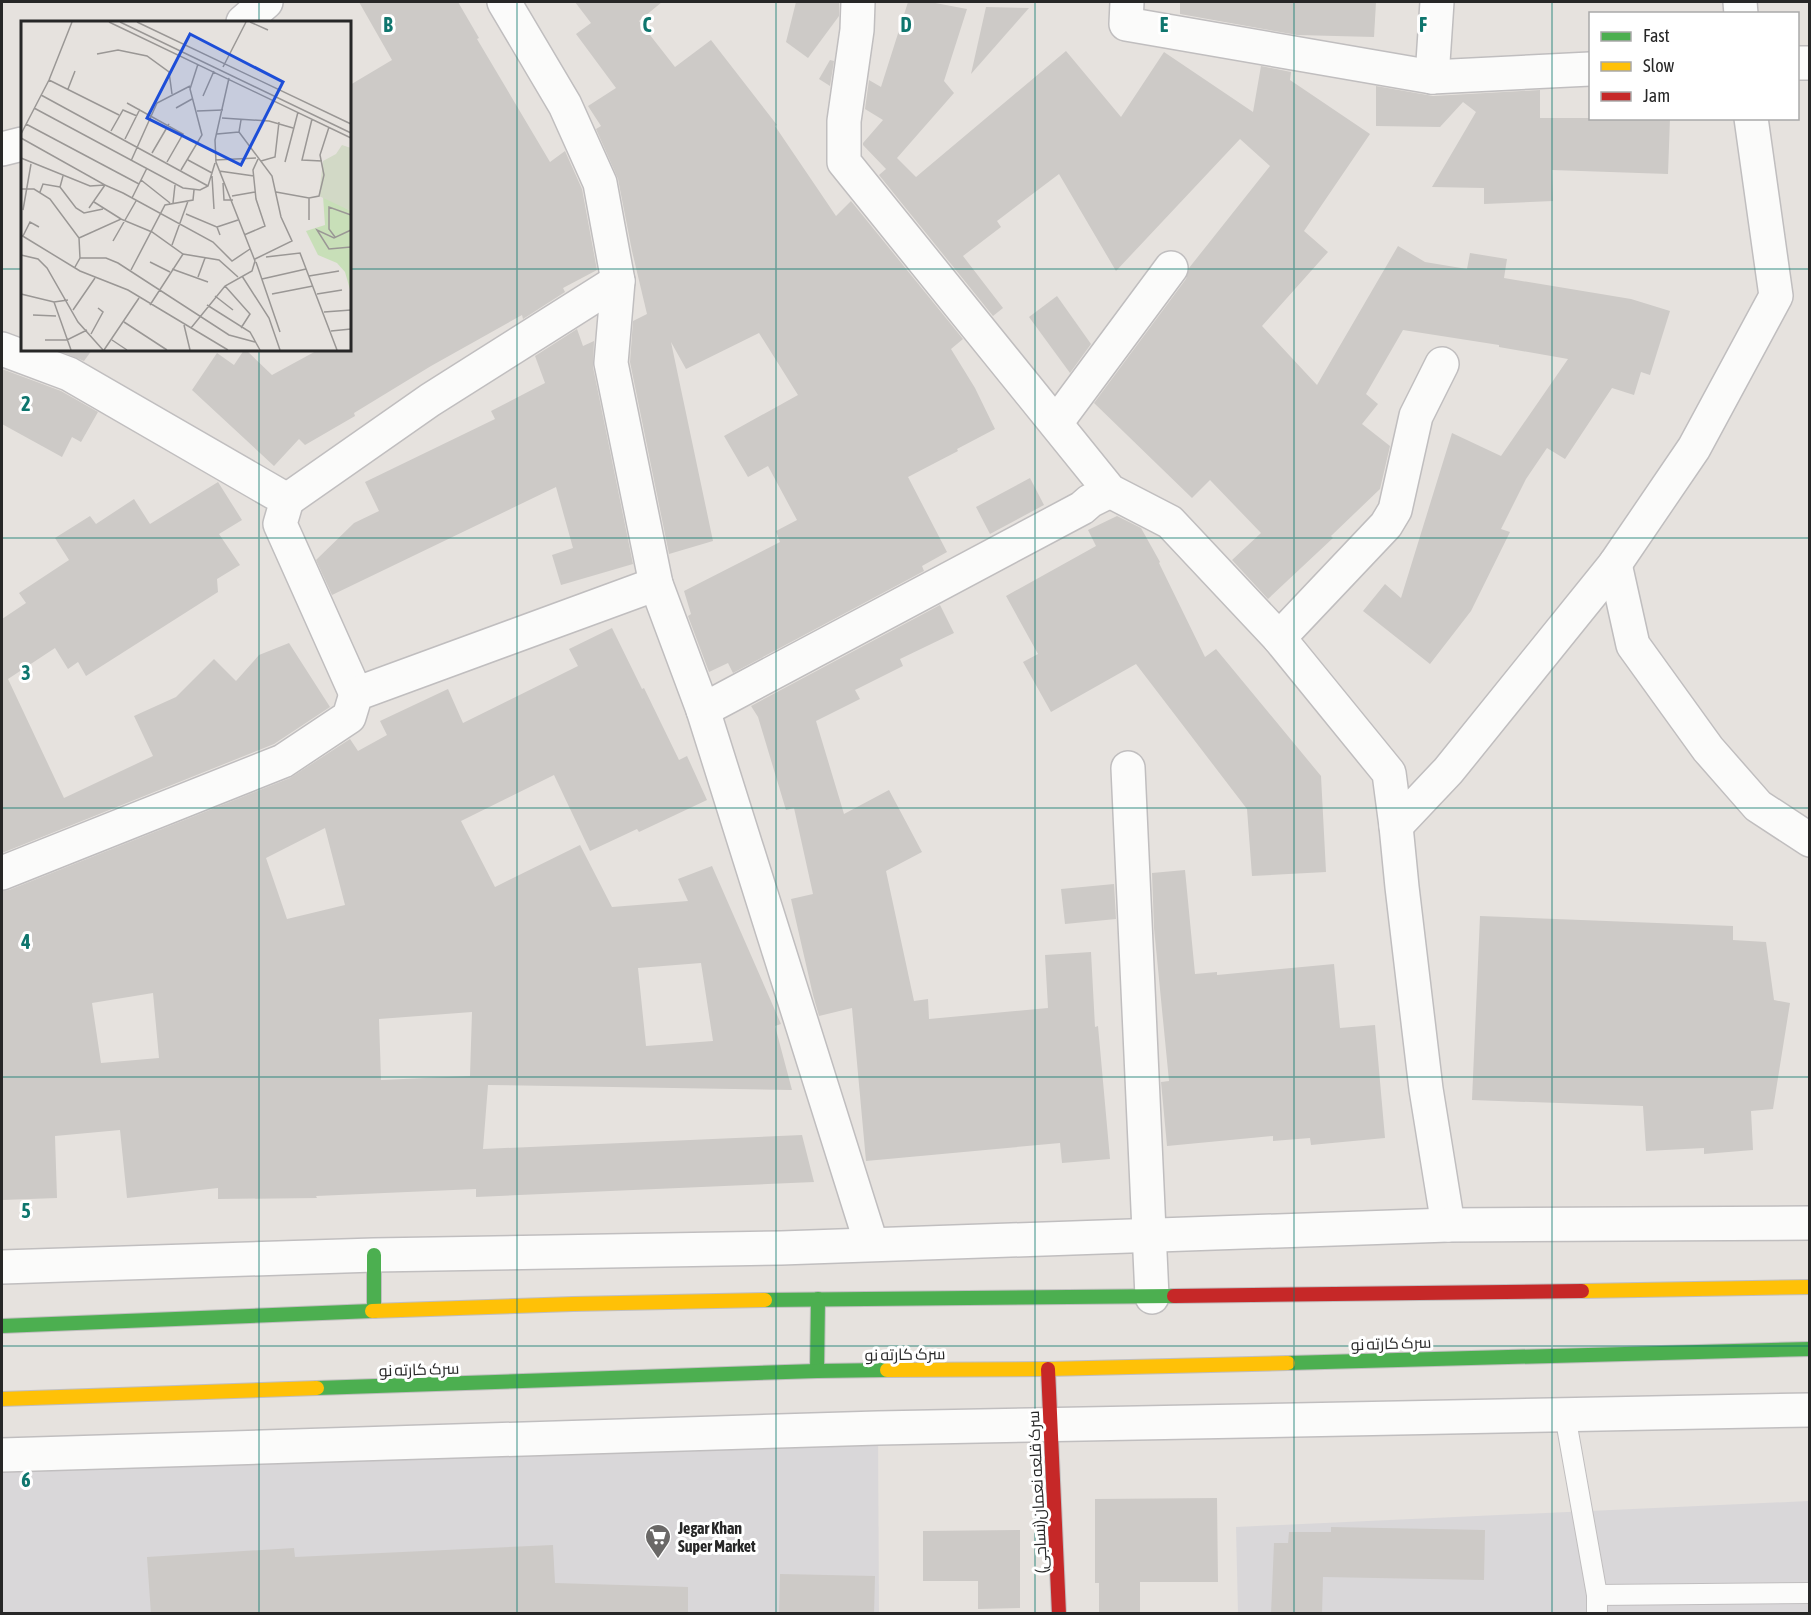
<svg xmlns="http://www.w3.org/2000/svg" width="1811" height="1615" font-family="'Asap Condensed',Cairo,sans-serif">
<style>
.industrial{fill:#d9d7d9}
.building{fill:#cdcac7;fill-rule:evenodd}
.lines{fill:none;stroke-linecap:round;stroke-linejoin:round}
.lane-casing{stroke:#c0bebf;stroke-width:22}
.street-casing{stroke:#c0bebf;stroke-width:36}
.fast-casing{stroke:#c0bebf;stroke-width:16}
.slow-casing{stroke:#c0bebf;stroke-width:16}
.jam-casing{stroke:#c0bebf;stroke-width:16}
.lane{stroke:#fbfbfa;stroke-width:20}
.street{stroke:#fbfbfa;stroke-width:33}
.fast{stroke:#4caf50;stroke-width:14}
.slow{stroke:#ffc107;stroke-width:14}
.jam{stroke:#c62828;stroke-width:14}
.grid{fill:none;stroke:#0f766e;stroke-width:1.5;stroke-opacity:0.55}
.labels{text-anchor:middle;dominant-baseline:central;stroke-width:6;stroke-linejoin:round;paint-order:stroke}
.street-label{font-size:16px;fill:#272727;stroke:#fff}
.poi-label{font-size:16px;font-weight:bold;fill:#272727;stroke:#fff;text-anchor:start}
.inset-road{fill:none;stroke:#9a9795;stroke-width:1.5}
.view{fill:#1d4ed8;fill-opacity:0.15;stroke:#1d4ed8;stroke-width:3}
.inset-edge{fill:none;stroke:#272727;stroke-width:3}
.grid-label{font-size:20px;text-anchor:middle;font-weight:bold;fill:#0f766e;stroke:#fff;stroke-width:6;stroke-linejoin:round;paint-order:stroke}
</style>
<rect width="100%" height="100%" fill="#e6e2de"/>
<g class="industrial">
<polygon points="878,1428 879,1613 2,1613 2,1455"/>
<polygon points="1809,1501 1809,1613 1238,1613 1236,1527"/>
</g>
<g class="building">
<polygon points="359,2 458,2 479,38 477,39 550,162 565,151 582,189 597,270 563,288 565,292 523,319 522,315 431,366 354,413 355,416 305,445 299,439 274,466 192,390 217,353 234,365 244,350 246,350 272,375 318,350 350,350 350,85 392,60"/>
<polygon points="575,2 662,2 639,21 675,67 711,40 777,125 775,126 836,216 851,201 963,339 951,349 975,388 995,429 957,449 958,451 908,477 947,552 922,566 924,571 733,673 728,663 709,672 688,616 691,614 684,591 780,542 776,531 797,520 768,466 748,477 724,436 798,395 759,333 686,369 671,342 713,541 669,554 630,362 633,321 647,314 632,251 618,179 596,129 601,126 588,106 616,88 576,34 591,23"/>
<polygon points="796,2 839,2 839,16 808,58 786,42"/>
<polygon points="908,2 930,2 967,9 944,81 954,93 897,158 916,177 1066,51 1121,117 1164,52 1253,112 1261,66 1291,72 1290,80 1370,134 1304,231 1328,252 1262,326 1317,385 1398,246 1425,262 1467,269 1470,253 1507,259 1504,278 1631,299 1670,311 1650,375 1641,372 1634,395 1612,388 1565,459 1547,448 1526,479 1501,529 1510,532 1471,611 1430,664 1363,611 1385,584 1401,598 1452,433 1501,456 1568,359 1499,347 1499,345 1403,330 1366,394 1378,404 1362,424 1390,446 1380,489 1331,536 1333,538 1268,599 1232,560 1261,533 1210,480 1192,498 1094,403 1186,279 1189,268 1270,166 1240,139 1116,271 1059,174 997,221 1001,227 963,256 1003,308 993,316 879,175 886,169 863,145 863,143 883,120 865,109 869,80 881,87"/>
<polygon points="1180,2 1376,2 1374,37 1297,35 1180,14"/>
<polygon points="986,7 1029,8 971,74"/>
<polygon points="830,60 834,61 830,86 819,79"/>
<polygon points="1376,86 1433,96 1540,90 1540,118 1670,118 1668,174 1552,170 1553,201 1484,204 1484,188 1432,187 1476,112 1463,102 1440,127 1376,126"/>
<polygon points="1057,296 1091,344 1070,373 1029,317"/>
<polygon points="577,329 583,346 594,341 593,367 633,564 561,585 552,555 573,548 556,487 332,595 316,560 354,523 379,511 365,482 495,419 491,411 545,383 535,356"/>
<polygon points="57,350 92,350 84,361"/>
<polygon points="2,369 61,391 98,412 81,442 72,437 62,457 2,424"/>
<polygon points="1030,478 1044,505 990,534 976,507"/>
<polygon points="218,482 242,520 219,534 240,565 217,579 218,592 86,676 78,662 68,669 55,648 8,679 64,798 153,756 134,716 176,697 214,659 236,681 259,655 289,643 330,707 274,744 2,853 2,619 26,603 19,593 69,560 55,538 90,516 96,524 134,499 150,524"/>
<polygon points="1117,516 1141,528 1160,562 1159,563 1205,657 1216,649 1321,776 1326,872 1252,876 1247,809 1136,664 1051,712 1023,662 1038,654 1006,596 1096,546 1088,530"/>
<polygon points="940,605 954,633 900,659 903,666 855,690 860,699 816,721 844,814 889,790 922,852 886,871 914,1001 928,999 929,1019 1048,1008 1045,955 1091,952 1095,1027 1098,1026 1110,1159 1062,1163 1060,1143 866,1161 852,1008 819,1016 813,995 791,899 813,894 794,808 786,810 758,717 751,706"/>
<path d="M612,628L642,689L644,688L679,760L687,756L707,800L639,832L637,829L590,851L554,775L461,821L495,887L580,845L612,907L688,901L678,879L712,866L781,1024L775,1026L792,1090L488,1085L483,1149L802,1135L814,1182L476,1197V1189L316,1196L317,1198L218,1199V1188L127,1198L120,1130L55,1136L57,1198L2,1200V891L9,890L290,778L350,739L358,751L387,735L380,721L448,689L463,723L578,666L569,649ZM325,828L345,905L287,919L266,858ZM701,963L713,1041L646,1046L638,968ZM153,993L159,1058L101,1063L92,1003ZM472,1012L470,1076L381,1080L379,1019Z"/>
<polygon points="1185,870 1195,974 1217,972 1217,975 1334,964 1340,1028 1375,1025 1385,1138 1311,1145 1310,1138 1273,1141 1273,1136 1167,1146 1161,1082 1169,1081 1154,928 1152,873"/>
<polygon points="1114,884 1116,919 1065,924 1061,889"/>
<polygon points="1480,916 1733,926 1733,940 1766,942 1774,1000 1790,1003 1773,1109 1751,1111 1753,1150 1704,1154 1704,1148 1646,1151 1643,1106 1472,1100"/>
<polygon points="1217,1498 1218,1582 1140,1582 1140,1614 1099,1614 1099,1583 1095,1583 1095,1499"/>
<polygon points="1331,1527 1485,1530 1484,1580 1323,1577 1322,1614 1271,1614 1274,1543 1288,1543 1289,1532 1331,1532"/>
<polygon points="1020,1530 1020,1608 978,1609 978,1581 923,1581 923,1531"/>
<polygon points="553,1545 555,1583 688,1587 688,1614 151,1614 147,1557 294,1548 295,1557"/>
<polygon points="780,1574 875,1576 874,1614 779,1614"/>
</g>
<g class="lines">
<defs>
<g id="lane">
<polyline points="1565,1415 1597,1595 1597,1614"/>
<polyline points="1597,1595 1810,1593"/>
</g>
<g id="street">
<polyline points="504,2 565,105 600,183 618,281 611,363 656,584 703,710 871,1243"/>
<polyline points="858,2 857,30 844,121 844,162 1110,491 1170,522 1279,638 1389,773 1396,826 1402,887 1426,1089 1448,1225"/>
<polyline points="1127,2 1126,24 1432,77 1590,69"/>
<polyline points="1740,2 1741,14"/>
<polyline points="243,22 266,2"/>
<polyline points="1798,63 1810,63"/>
<polyline points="1432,77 1437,2"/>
<polyline points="2,149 22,144"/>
<polyline points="2,349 69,374 287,500 280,524 356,694"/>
<polyline points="1056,423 1171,268"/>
<polyline points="287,500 430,400 618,281"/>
<polyline points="1615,564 1633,645 1708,749 1758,806 1810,840"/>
<polyline points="1279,638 1386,525 1395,510 1416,416 1442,364"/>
<polyline points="703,710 1082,508 1090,501 1110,491"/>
<polyline points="1128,768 1152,1297"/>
<polyline points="1396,826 1448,771 1615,564 1694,448 1776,296 1751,118"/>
<polyline points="2,873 283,761 349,717 356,694 656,584"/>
<polyline points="2,1267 374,1255 781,1248 1448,1225 1810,1223"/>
<polyline points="2,1455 878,1428 1810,1410"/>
</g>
<g id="fast">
<polyline points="374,1255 374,1311"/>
<polyline points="765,1300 1174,1296"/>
<polyline points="2,1326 372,1311"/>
<polyline points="1288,1363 1810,1349"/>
<polyline points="817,1371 818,1299"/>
<polyline points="317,1388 817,1371 887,1370"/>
</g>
<g id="slow">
<polyline points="1582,1291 1810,1287"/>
<polyline points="372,1311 573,1304 765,1300"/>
<polyline points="887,1370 1048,1369 1288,1363"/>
<polyline points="2,1399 317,1388"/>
</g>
<g id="jam">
<polyline points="1174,1296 1582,1291"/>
<polyline points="1048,1369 1059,1614"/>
</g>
</defs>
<use href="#lane" class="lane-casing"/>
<use href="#street" class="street-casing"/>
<use href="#fast" class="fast-casing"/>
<use href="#slow" class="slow-casing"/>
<use href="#jam" class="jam-casing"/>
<use href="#lane" class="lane"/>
<use href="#street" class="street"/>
<use href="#fast" class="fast"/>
<use href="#slow" class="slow"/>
<use href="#jam" class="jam"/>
</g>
<path class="grid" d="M259,2V22M517,2V1614M776,2V1614M1035,2V1614M1294,2V1614M1552,2V1614M2,269H22M350,269H1810M259,350V1614M2,538H1810M2,808H1810M2,1077H1810M2,1346H1810"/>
<defs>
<symbol id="supermarket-pin" viewBox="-11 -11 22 30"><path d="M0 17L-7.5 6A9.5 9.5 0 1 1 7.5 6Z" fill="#6a6867" stroke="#fff"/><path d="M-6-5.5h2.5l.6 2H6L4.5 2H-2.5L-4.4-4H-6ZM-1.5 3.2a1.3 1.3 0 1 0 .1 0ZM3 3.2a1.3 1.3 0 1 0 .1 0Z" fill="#fff"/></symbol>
</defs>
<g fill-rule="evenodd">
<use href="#supermarket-pin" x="643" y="1522" width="30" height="40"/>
</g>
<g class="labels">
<g class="street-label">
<text transform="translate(1391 1343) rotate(-2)">سرک کارته نو</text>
<text transform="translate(905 1354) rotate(-1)">سرک کارته نو</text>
<text transform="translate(419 1369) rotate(-2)">سرک کارته نو</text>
<text transform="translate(1037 1492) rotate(-93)">سرک قلعه نعمان(نساجی)</text>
</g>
<g class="poi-label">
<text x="678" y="1528">Jegar Khan<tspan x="678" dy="18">Super Market</tspan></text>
</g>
</g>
<g transform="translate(21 21)">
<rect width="330" height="330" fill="#e6e2de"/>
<path d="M302,175L330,190V272L324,251L316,242L297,234L285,210L304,204Z" fill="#c8dfb8"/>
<path d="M321,124L330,127V190L298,175L302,140L315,133Z" fill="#d2d9c6"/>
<path class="inset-road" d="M88,1L330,117M99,1L330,112M116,1L330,103M229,1L247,9M76,33L97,29L126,35L148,51L151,73M202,46L225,1M28,59L98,94M47,68L54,50M20,74L187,165M182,75L193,50M106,82L162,113L146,141M13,87L162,167L179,169L187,165L194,142M155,87L171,78M176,90L202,89M201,97L248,100L272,107M291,98L281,139L301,140M220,99L218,111L251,155L260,196L271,220L234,238M5,103L118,163M90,110L102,89L116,95M0,113L28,59L51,1M196,113L218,111M0,117L84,164L68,187M104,118L119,88M131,132L148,103M0,137L69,165L84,164L102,172L192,221L211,240L229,228M167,139L191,152M194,139L235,137M110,140L136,82L169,65M240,140L254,136L258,101M264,141L277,91M160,149L181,114L169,68L177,43M198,150L233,155M42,155L39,166L55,187L63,192L82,188M191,155L193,188M120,159L149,182M202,162L203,179H212M0,168H13L29,178L58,217L59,237L54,246M19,171L22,163L39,166M255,171L288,177L298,175L303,154L299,134L308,106M211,175L234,171M111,177L126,147M73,181L100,198M152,182L154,164M2,189L10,143M165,193L196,206L199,214M288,199V177M196,206L217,199M330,209L313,217L296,209L308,228L330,226M0,214L59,250L107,269L207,329M223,214L244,205L235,178L232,149L237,138M2,215L9,201L18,206M314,216L308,208V186L330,194M58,217L100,198L131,211L162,233L198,239L217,256M92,220L115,180M151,224L167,180M0,234L17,238L26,247L57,301L82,329M245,236L279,232L316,329M59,237H85L97,242L208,314L234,321M129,241L149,251M235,241L259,311M151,248L187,261M110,249L144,184L172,179L173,169M221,255L248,297L259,329M288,255L318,250M177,256L184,237M241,258L285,248M204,265L229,293L220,307M0,273L33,281L47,279M251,273L292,265M296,273L321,269M194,275L212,289M33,281L50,329M129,284L162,233M186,284L229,311L239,329M52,289L74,257M303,291L330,289M12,294L35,295M103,301L146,329M163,304L169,329M170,307L204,265L231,250L234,240L195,141L194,119L208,57M310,310L330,308M70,313L82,291L77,287M24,319H46L66,309M91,319L106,329M83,329L118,277"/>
<path class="view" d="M169,13L262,61L220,144L126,97Z"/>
<rect width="330" height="330" class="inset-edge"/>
</g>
<g class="grid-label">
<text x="388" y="32">B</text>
<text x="647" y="32">C</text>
<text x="906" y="32">D</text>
<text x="1164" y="32">E</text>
<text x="1423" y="32">F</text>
<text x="26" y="411">2</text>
<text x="26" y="680">3</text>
<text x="26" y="949">4</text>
<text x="26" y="1218">5</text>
<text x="26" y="1487">6</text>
</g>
<rect width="1811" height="1615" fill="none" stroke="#272727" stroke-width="6"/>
<rect x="1589" y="12" width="210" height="108" fill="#ffffff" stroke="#a9a9a9" stroke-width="1.5"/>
<rect x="1601" y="32" width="30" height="9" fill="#4caf50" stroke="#a9a9a9" stroke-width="1.5"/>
<text x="1643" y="42" font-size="18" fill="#272727">Fast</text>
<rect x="1601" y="62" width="30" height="9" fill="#ffc107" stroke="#a9a9a9" stroke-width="1.5"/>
<text x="1643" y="72" font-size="18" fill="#272727">Slow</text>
<rect x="1601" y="92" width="30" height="9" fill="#c62828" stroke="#a9a9a9" stroke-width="1.5"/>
<text x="1643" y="102" font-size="18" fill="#272727">Jam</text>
</svg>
